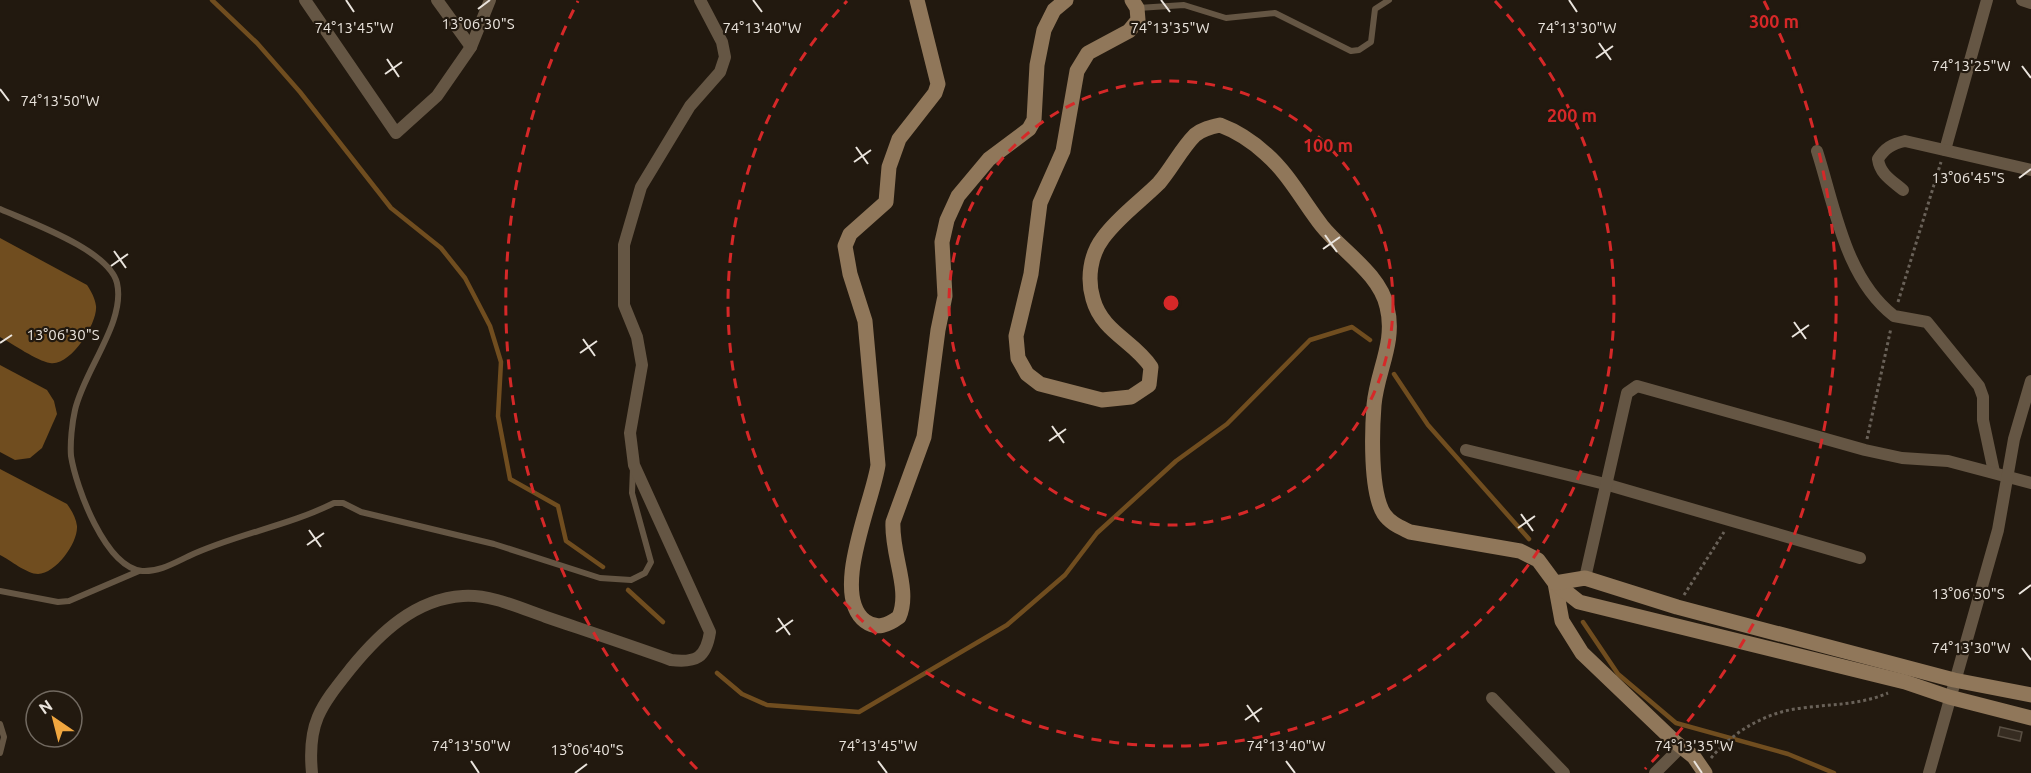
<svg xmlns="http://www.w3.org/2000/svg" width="2031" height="773" font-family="Ubuntu,sans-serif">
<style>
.water{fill:#704d1f}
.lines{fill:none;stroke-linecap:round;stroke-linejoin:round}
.stream{stroke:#704d1f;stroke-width:4.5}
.building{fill:#362c21;stroke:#594f43;stroke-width:1.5}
.path{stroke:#696158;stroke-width:3;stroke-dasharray:3 3;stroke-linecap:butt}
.lane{stroke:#655644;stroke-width:6}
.street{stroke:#655644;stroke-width:12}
.secondary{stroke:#90775a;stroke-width:15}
.ticks{fill:none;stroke:#eae4dd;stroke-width:2}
.ring{fill:none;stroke:#d62828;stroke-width:3;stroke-dasharray:10 8}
.ticks-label{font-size:15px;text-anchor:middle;fill:#eae4dd;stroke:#22190f;stroke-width:4.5;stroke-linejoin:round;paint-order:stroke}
.centre{fill:#d62828;stroke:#22190f;stroke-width:3}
.ring-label{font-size:18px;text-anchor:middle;font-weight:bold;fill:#d62828;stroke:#22190f;stroke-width:4.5;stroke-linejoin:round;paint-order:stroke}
</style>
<rect width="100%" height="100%" fill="#22190f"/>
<g class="water">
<path d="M0,238L87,285C91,291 95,298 96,306C98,322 71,367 50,363C37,361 13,344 0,337Z"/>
<polygon points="0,365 47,390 54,401 57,414 42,448 30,458 15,460 0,452"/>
<path d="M0,469L67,504C72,511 76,518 77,526C78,543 56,573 38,574C27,574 10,560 0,555Z"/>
</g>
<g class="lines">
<g class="stream">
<polyline points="212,0 257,43 300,92 391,208 441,248 465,278 490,326 501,362 498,416 510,479 558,506 566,541 603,567"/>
<polyline points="1394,374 1428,425 1529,539"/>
<polyline points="628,590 663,622"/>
<polyline points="1583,622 1618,674 1676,723 1788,754 1834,773"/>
<polyline points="717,673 742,694 767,705 859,712 1007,625 1065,575 1097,533 1176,461 1227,424 1310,340 1352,327 1370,340"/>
</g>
</g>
<polygon class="building" points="2000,727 2022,732 2020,741 1998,736"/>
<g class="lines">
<g class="path">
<polyline points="1898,302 1941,162"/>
<polyline points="1867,439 1891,328"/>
<polyline points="1684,595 1724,532"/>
<path d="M1711,758C1734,731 1766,712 1802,708C1832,704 1860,705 1888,693"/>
</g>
<g class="lane">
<polyline points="1138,8 1184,5 1226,18 1275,13 1351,51 1359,50 1371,42 1375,9 1389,0"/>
<path d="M0,209C29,222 109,250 117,283C126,322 84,370 75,410C72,423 70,443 71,456C76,487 105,567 142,571C159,572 174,563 189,556C236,534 288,526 334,503H343L361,512L494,544L600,578L631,580L645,573L651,562L632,493L633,468"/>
<polyline points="0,591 58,602 69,601 139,571"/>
<polyline points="0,724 4,737 0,753"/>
</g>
<g class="street">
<polyline points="305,0 396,133 437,96 471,47 490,0"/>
<polyline points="437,0 471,47"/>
<polyline points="2022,0 2031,3"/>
<polyline points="1945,150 1987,0"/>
<path d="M1817,151C1835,207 1845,278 1894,316L1927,322L1979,386L1983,397V420L1994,472"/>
<path d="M1903,190C1891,180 1880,174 1878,159C1885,148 1892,144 1905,141L2031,170"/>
<polyline points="1466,450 1605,484 1860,558"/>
<polyline points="1585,578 1627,393 1637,386 1865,450 1902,458 1948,461 2031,483"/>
<polyline points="1492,698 1564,773"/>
<path d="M312,773C307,722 321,706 352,667C380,633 415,599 463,596C490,594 520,608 546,617C587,631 629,645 671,660C696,663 706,658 710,632L634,465L630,433L642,365L637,337L624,305V245L641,187L690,106L720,72L725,57L722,42L700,0"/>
<polyline points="1655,773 1681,747"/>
<polyline points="1929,773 1998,530 2014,439 2031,381"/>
</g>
<g class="secondary">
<path d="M917,0L938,84L935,93L899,139L889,167L886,202L850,234L845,246L850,274L865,321L878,465C873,501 830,594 865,621C877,630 888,625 899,617C911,590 891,554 893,522L924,437L938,330L945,296L942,242L947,220L958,196L989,159L1029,129L1034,120L1037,65L1044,30L1054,10L1066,0"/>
<path d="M1132,0L1137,8L1138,20L1129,31L1088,53L1077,71L1063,151L1040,203L1031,274L1016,336L1018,358L1027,374L1040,384L1102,400L1131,397L1149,385L1151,367C1134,341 1102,332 1093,299C1087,279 1090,255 1103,238C1118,217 1141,201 1159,183C1172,168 1181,149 1195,135C1202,129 1211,127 1220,125C1236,131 1253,142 1266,154C1288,173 1304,203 1322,226C1342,251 1380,274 1387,307C1396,342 1377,371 1374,405C1372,431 1370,492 1384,514C1390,523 1400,527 1410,532L1520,551L1538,560L1555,583L1562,621L1582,653L1674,741L1694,757L1705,773"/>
<polyline points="1555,583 1579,602 1905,682 1949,697 2031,718"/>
<polyline points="1555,583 1585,578 1677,607 1954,680 2031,695"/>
</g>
</g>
<path class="ticks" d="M346,0L354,12M753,0L762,12M1161,0L1170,12M1569,0L1577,12M478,9L490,0M1599,43L1611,60M1596,58L1613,46M387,59L399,77M2022,66L2031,78M385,74L402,62M0,89L9,101M856,147L868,164M854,162L871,150M2019,178L2031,169M1325,235L1337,252M1323,249L1340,237M114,251L126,268M111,266L128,254M1794,322L1806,339M1792,337L1809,325M583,339L595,356M0,343L12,335M580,353L597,341M1052,426L1064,443M1049,441L1066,429M1521,514L1533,531M1518,528L1535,516M309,530L321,547M307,545L324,533M2019,594L2031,585M778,618L790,635M776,632L793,620M2022,648L2031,660M1247,705L1259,722M1245,720L1262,708M471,761L479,773M878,761L887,773M1286,761L1295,773M1694,761L1702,773M575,773L587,764"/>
<g class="ring">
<circle cx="1171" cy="303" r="222"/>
<path d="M1495 1A443 443 0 1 1 847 1"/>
<path d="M697 769A665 665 0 0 1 578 1M1764 1A665 665 0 0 1 1645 769"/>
</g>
<g class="ticks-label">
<text x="478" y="29">13°06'30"S</text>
<text x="354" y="33">74°13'45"W</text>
<text x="762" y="33">74°13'40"W</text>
<text x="1170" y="33">74°13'35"W</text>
<text x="1577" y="33">74°13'30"W</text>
<text x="1971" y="71">74°13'25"W</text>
<text x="60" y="106">74°13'50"W</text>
<text x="1968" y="183">13°06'45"S</text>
<text x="63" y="340">13°06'30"S</text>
<text x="1968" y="599">13°06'50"S</text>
<text x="1971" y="653">74°13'30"W</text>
<text x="471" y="751">74°13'50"W</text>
<text x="878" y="751">74°13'45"W</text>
<text x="1286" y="751">74°13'40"W</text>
<text x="1694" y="751">74°13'35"W</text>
<text x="587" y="755">13°06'40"S</text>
</g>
<circle cx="1171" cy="303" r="9" class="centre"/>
<g class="ring-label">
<text x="1774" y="28">300 m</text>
<text x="1572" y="122">200 m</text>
<text x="1328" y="152">100 m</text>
</g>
<g transform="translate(54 719) rotate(325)"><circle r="28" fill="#22190f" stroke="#726a61" stroke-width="1.5"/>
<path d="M0-4.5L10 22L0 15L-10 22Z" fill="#f0a63f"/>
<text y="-9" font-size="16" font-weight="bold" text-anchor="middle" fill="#eae4dd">N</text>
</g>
</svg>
